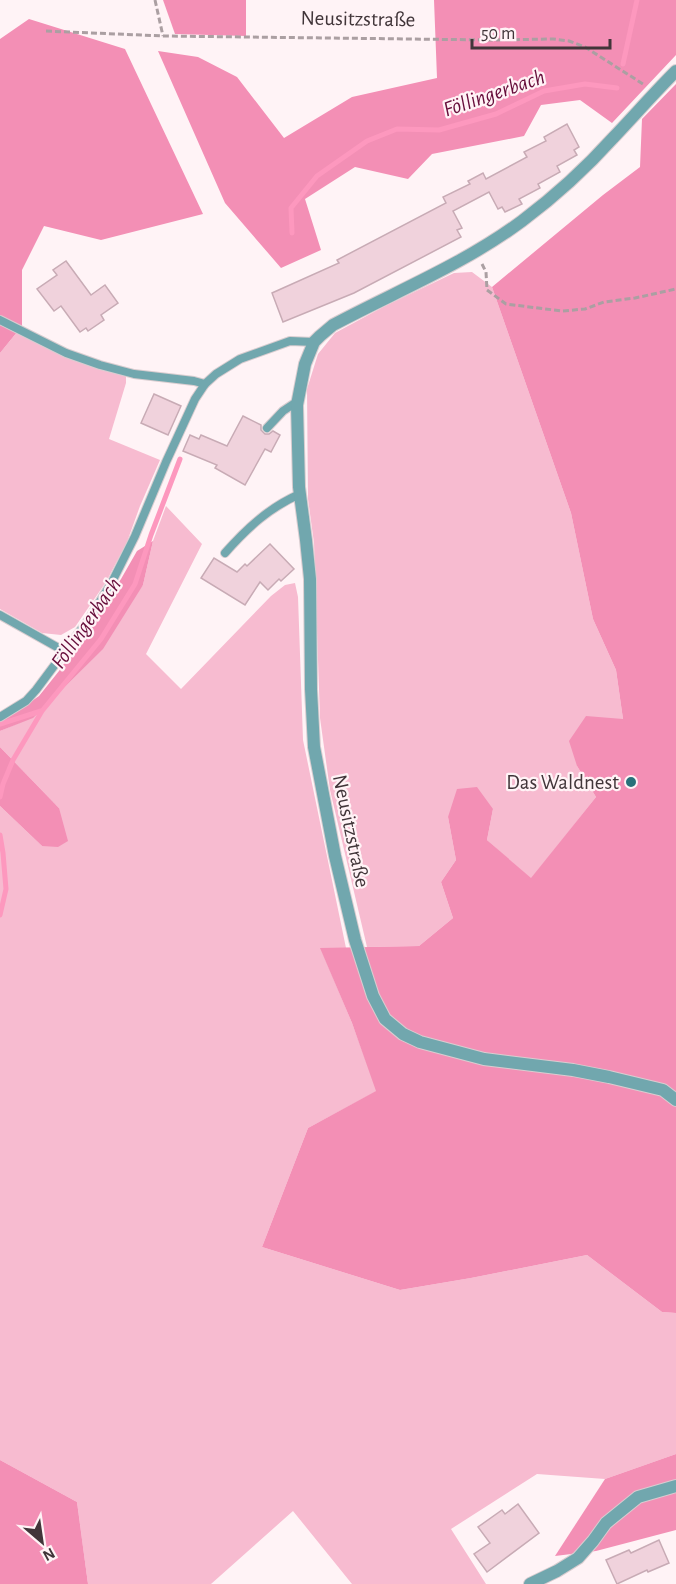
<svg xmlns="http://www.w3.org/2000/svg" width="676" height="1584" font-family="'Alegreya Sans',sans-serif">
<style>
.green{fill:#f7bbd0}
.forest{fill:#f38fb5}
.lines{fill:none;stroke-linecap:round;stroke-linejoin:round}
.stream{stroke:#fd98be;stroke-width:5}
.building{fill:#f0d2dc;stroke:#c8abb5;stroke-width:1.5}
.service-casing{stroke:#d9cdd0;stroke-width:10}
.minor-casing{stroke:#d9cdd0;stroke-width:14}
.path{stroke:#ab9fa2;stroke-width:3;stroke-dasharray:6 3;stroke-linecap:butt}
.service{stroke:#71a7ae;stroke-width:8}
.minor{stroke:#71a7ae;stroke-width:12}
.poi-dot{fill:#28717a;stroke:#fff3f6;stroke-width:2}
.labels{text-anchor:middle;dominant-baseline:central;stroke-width:4.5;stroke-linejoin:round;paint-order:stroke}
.street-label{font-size:21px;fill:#413539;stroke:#fff3f6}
.poi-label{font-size:21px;fill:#413539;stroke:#fff3f6;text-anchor:end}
.water-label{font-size:22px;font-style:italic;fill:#670e3b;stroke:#fff3f6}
</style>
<rect width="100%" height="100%" fill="#fff3f6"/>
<g class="green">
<polygon points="472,272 492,287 571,513 593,619 616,670 623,719 577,766 596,797 531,879 487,840 493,809 448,817 456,860 441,882 453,918 419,946 367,947 330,790 320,718 314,543 308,499 307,389 318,354 335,333 385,306 454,273"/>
<polygon points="18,331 103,370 126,376 126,383 109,439 160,460 140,506 127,542 106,582 75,627 61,635 42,633 0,609 0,353"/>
<polygon points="166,506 202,544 146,654 181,689 271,596 285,585 295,583 298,597 303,740 346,948 321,949 352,1023 377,1091 308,1128 262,1247 400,1290 471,1278 587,1255 662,1312 676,1313 676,1454 605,1479 537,1474 451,1529 486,1584 352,1584 293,1511 211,1584 88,1584 77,1502 0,1460 0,806 42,846 59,808 0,747 0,731 33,717 143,585 153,541"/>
</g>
<g class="forest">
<polygon points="163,0 246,0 246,36 175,34"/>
<polygon points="434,0 676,0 676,55 612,123 580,100 541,105 524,136 432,154 408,179 355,167 305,199 321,250 281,268 225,203 158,51 198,57 237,77 284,138 352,97 437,78"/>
<polygon points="29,19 125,49 203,214 101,240 44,226 22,270 22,326 0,353 0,39"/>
<polygon points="676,84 676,1313 662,1312 587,1255 471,1278 400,1290 262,1247 308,1128 376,1091 352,1023 320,948 419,946 453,918 441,882 456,860 448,817 457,789 477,787 493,809 487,840 531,878 596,797 577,766 569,741 586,716 623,719 616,670 593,619 571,513 492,287 603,195 640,167 642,119"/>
<polygon points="153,541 143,585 103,649 33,718 0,731 0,719 19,710 39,696 59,671 121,579 137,551"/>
<polygon points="0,747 59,808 68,841 58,847 42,846 0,806"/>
<polygon points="676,1454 676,1530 596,1551 555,1556 605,1479"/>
<polygon points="0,1460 77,1502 88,1584 0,1584"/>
</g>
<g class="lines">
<g class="stream">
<polyline points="623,64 637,0"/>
<polyline points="292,233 291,208 317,176 367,141 397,129 439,130 496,114 544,91 585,84 617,88"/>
<polyline points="0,724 41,711"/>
<polyline points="0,797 3,784 13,760 42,711 101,639 135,584 151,535 180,459"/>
<polyline points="0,835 3,853 6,889 0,915"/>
</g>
</g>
<g class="building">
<polygon points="567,124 579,147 574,150 577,155 557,166 560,172 538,184 540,188 519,199 522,204 505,212 502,207 498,209 489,192 453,211 462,228 457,230 461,237 354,293 283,322 272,293 339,263 337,260 446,203 443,197 470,184 468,181 483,173 486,179 527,157 524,152 546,141 544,137"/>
<polygon points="66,261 91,295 105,285 118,303 101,315 104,320 88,331 86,328 80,332 61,306 54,311 37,289 57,275 53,270"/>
<polygon points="154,394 181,406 168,435 141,423"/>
<polygon points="243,416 261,425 261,430 265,434 269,434 273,431 280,435 271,452 265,449 245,485 215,468 217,465 183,451 190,435 199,439 201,435 227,446"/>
<polygon points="270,544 294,569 281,581 279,579 268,590 260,582 245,605 201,578 214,558 237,572 245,564 247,566"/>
<polygon points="518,1504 539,1533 487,1572 474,1554 490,1543 478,1527 502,1510 505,1514"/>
<polygon points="659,1540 669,1563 648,1572 647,1570 617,1584 606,1560 629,1550 631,1553"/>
</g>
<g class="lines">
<defs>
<g id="service">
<polyline points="0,320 66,353 100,365 134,374 194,381 205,384"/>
<polyline points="267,428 283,411 298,401"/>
<path d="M225,553C247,528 270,507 300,494"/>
<polyline points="0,615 64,651"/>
<polyline points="0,717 26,701 36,690 89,619 112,582 135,536 166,462 195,399 205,384 216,374 240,359 290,341 314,342"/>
</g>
<g id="minor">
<path d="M676,71C654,93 634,116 613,138C586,168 554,197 522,221C464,264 397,291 333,325L320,336L314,342L305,364L297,405L299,487L306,540L310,579L311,689L314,747L335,856L355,940L373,996L385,1019L403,1034L420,1042L484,1059L573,1070L609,1077L663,1090L676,1100"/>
<polyline points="530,1584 557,1571 578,1558 593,1541 606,1523 638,1497 676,1486"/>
</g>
</defs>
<use href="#service" class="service-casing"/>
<use href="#minor" class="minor-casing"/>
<g class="path">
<polyline points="155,0 163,36"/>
<polyline points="46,31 163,36 492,40 553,39 569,41 585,47 643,84"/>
<polyline points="482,264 486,272 487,290 506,304 562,311 585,309 604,302 635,298 676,289"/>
</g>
<use href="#service" class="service"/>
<use href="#minor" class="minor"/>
</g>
<circle class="poi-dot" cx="631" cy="782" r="6"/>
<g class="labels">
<g class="street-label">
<text transform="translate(358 19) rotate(1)">Neusitzstraße</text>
<text transform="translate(351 831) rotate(78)">Neusitzstraße</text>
</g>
<g class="poi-label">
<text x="619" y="782">Das Waldnest</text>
</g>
<g class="water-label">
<text transform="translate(494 93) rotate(-19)">Föllingerbach</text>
<text transform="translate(86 623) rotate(-55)">Föllingerbach</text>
</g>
</g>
<g transform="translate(42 1542) rotate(151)" stroke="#fff3f6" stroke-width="4.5" paint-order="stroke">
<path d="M0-4.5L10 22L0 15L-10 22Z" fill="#413539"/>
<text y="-9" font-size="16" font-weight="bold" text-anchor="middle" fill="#413539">N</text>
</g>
<path d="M472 39v9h138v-9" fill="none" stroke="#413539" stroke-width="3"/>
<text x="481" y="39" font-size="18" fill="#413539" stroke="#fff3f6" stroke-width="4.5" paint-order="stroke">50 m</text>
</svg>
